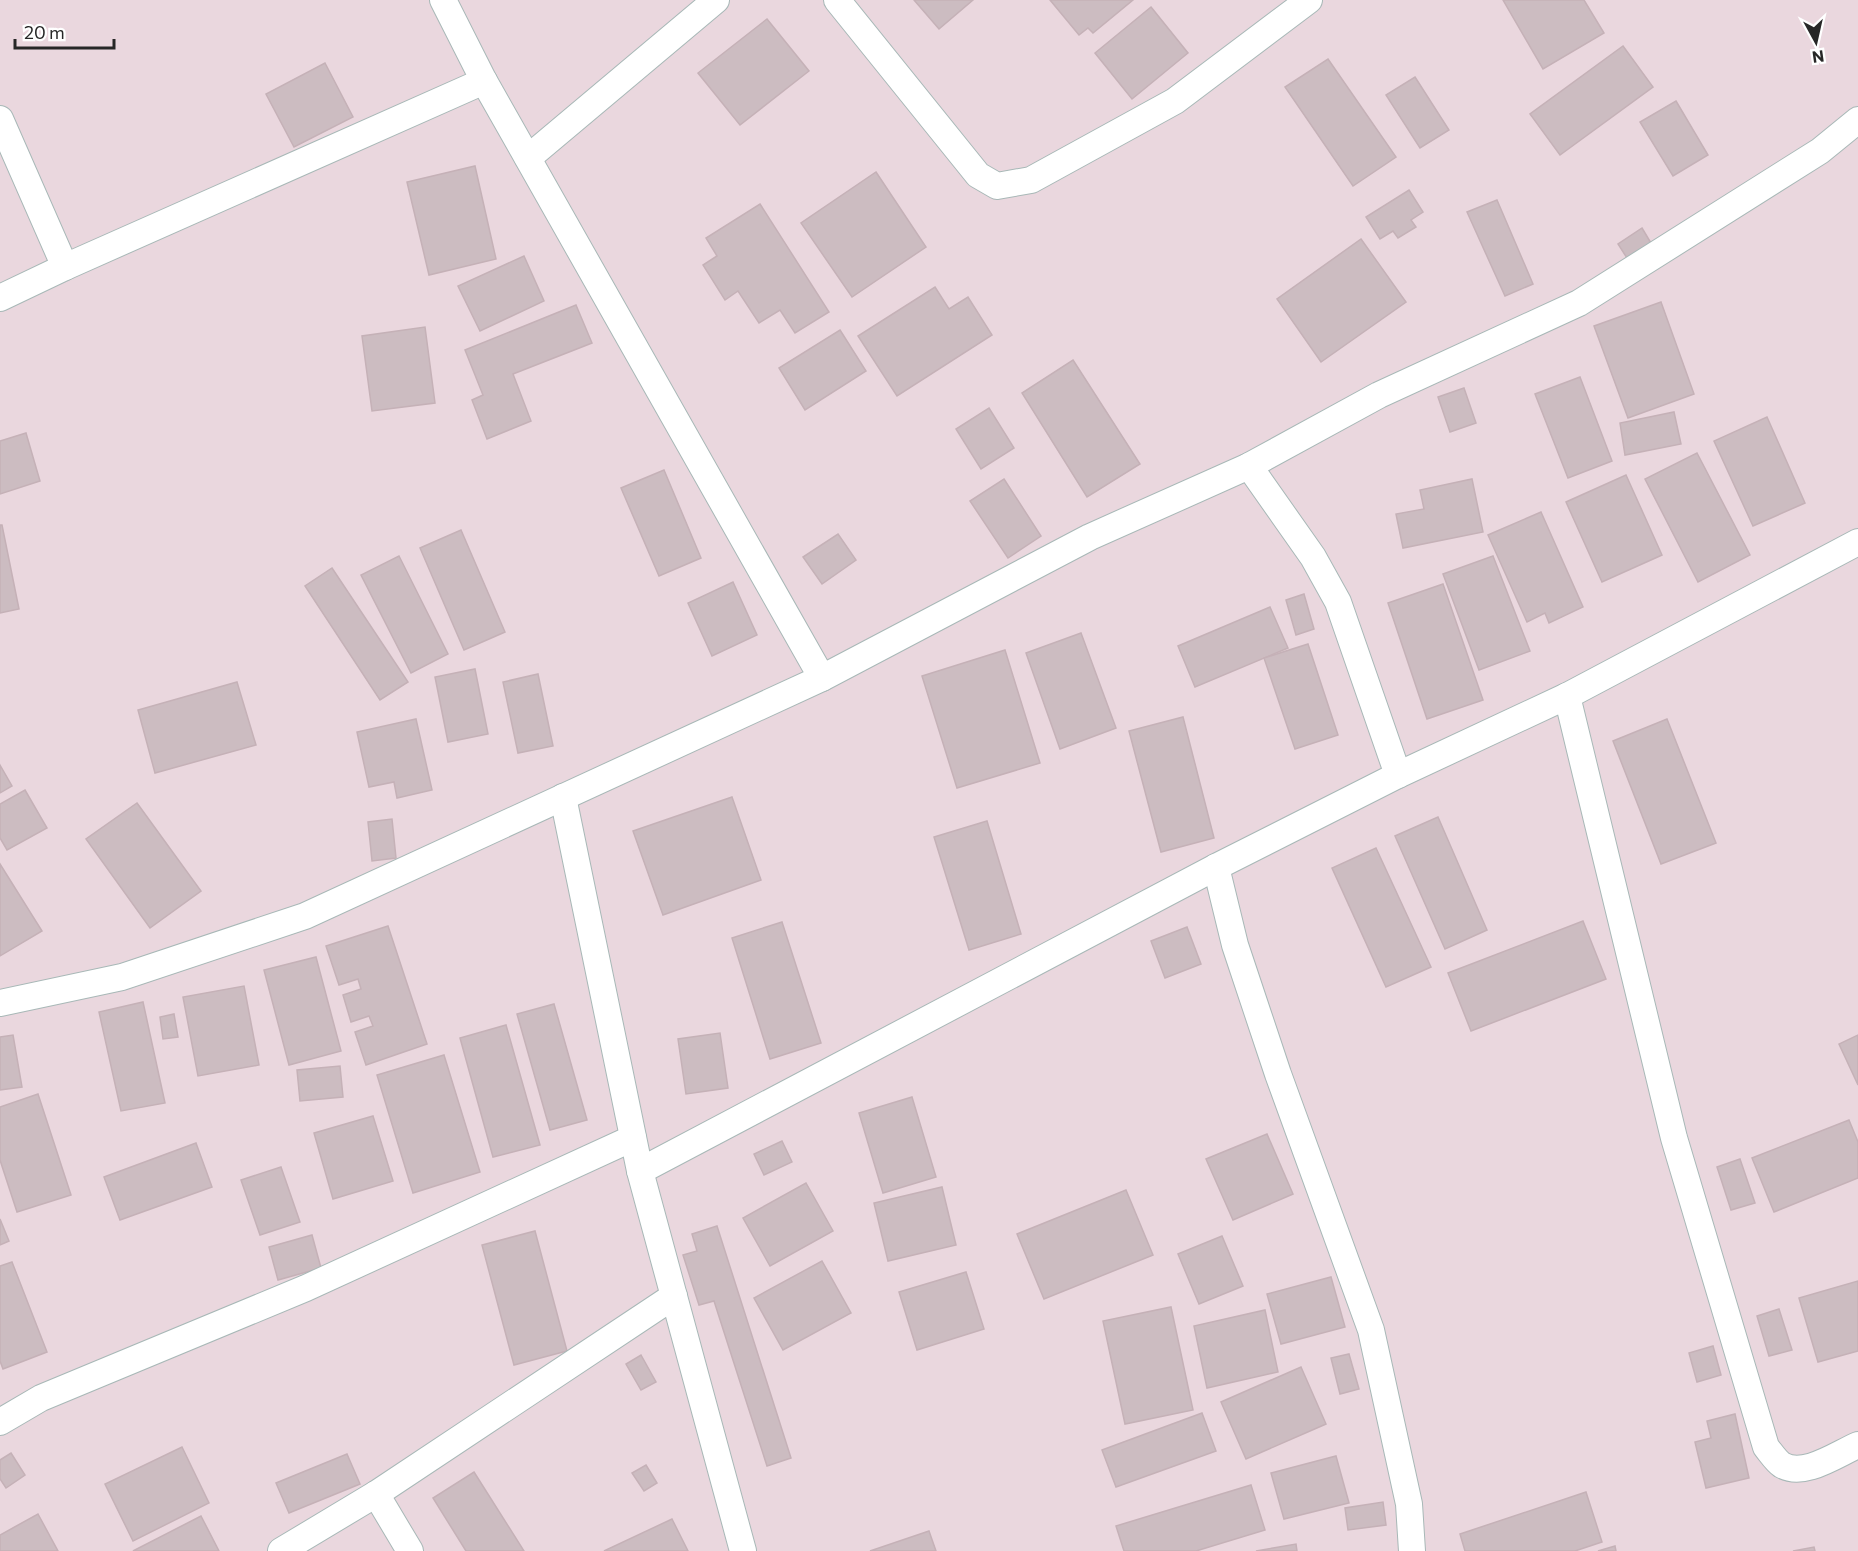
<svg xmlns="http://www.w3.org/2000/svg" width="1858" height="1551" font-family="Commissioner,sans-serif">
<style>
.building{fill:#ccbcc1;stroke:#c5b1b7;stroke-width:1.5}
.lines{fill:none;stroke-linecap:round;stroke-linejoin:round}
.minor-casing{stroke:#a8b8b7;stroke-width:28}
.minor{stroke:#fff;stroke-width:26}
</style>
<rect width="100%" height="100%" fill="#ead7de"/>
<g class="building">
<polygon points="914,0 973,0 939,29"/>
<polygon points="1050,0 1133,0 1093,33 1088,28 1079,35"/>
<polygon points="1503,0 1584,0 1604,33 1543,69"/>
<polygon points="1151,7 1188,53 1132,99 1095,53"/>
<polygon points="767,19 809,71 740,125 698,73"/>
<polygon points="1623,46 1653,87 1560,155 1530,114"/>
<polygon points="1328,59 1396,157 1353,186 1285,87"/>
<polygon points="325,63 353,117 294,147 266,94"/>
<polygon points="1415,77 1449,130 1420,148 1386,95"/>
<polygon points="1676,101 1708,155 1673,176 1640,122"/>
<polygon points="475,166 496,259 429,275 407,182"/>
<polygon points="876,172 926,247 852,297 801,223"/>
<polygon points="1409,190 1423,212 1411,220 1416,227 1398,238 1393,231 1380,239 1366,217"/>
<polygon points="1497,200 1533,284 1505,296 1467,212"/>
<polygon points="760,204 829,312 795,333 780,310 759,323 738,291 725,300 703,265 717,256 706,238"/>
<polygon points="1642,228 1651,243 1627,258 1618,244"/>
<polygon points="1361,239 1406,302 1321,362 1277,299"/>
<polygon points="524,256 544,301 480,331 458,286"/>
<polygon points="935,287 949,309 968,297 992,335 897,396 858,336"/>
<polygon points="1661,302 1694,394 1628,418 1594,326"/>
<polygon points="576,305 592,343 513,374 531,421 487,439 472,400 483,395 465,350"/>
<polygon points="425,327 435,403 372,411 362,336"/>
<polygon points="840,330 866,371 805,410 779,368"/>
<polygon points="1073,360 1140,464 1087,497 1022,393"/>
<polygon points="1580,377 1612,461 1568,478 1535,394"/>
<polygon points="1464,388 1476,423 1450,432 1438,397"/>
<polygon points="989,408 1014,448 981,469 956,429"/>
<polygon points="1674,412 1681,444 1625,455 1620,423"/>
<polygon points="1767,417 1805,503 1753,526 1714,441"/>
<polygon points="26,433 40,481 0,494 0,441"/>
<polygon points="1697,453 1750,555 1698,582 1645,479"/>
<polygon points="664,470 701,558 659,576 621,488"/>
<polygon points="1626,475 1662,555 1602,582 1566,502"/>
<polygon points="1004,479 1041,536 1008,558 970,501"/>
<polygon points="1472,479 1483,532 1403,548 1396,514 1424,509 1420,490"/>
<polygon points="1541,512 1583,607 1549,623 1545,613 1527,622 1488,535"/>
<polygon points="0,525 2,525 19,609 0,613"/>
<polygon points="461,530 505,632 464,650 420,548"/>
<polygon points="838,534 856,560 822,584 803,557"/>
<polygon points="399,556 448,654 411,673 361,575"/>
<polygon points="1493,556 1530,651 1479,670 1443,574"/>
<polygon points="332,568 408,682 380,700 305,586"/>
<polygon points="733,582 757,635 712,656 688,603"/>
<polygon points="1443,584 1483,700 1427,719 1388,603"/>
<polygon points="1304,594 1314,629 1296,635 1286,600"/>
<polygon points="1270,607 1288,648 1195,687 1178,646"/>
<polygon points="1081,633 1116,728 1060,749 1026,653"/>
<polygon points="1308,644 1338,735 1295,749 1264,658"/>
<polygon points="1005,650 1040,763 957,788 922,676"/>
<polygon points="475,669 488,734 448,742 435,677"/>
<polygon points="538,674 553,746 518,753 503,682"/>
<polygon points="237,682 256,745 155,773 138,710"/>
<polygon points="1183,717 1214,838 1161,852 1129,731"/>
<polygon points="416,719 432,790 397,798 394,782 369,787 357,732"/>
<polygon points="1667,719 1716,843 1661,864 1613,741"/>
<polygon points="0,765 12,786 0,793"/>
<polygon points="25,790 47,828 7,850 0,838 0,804"/>
<polygon points="732,797 761,880 663,915 633,831"/>
<polygon points="137,803 201,891 150,928 86,839"/>
<polygon points="1438,817 1487,930 1445,949 1395,836"/>
<polygon points="392,819 396,858 372,861 368,822"/>
<polygon points="987,821 1021,934 969,950 934,837"/>
<polygon points="1376,848 1431,967 1386,987 1332,868"/>
<polygon points="0,864 42,931 0,956"/>
<polygon points="1583,921 1606,979 1471,1031 1448,973"/>
<polygon points="782,922 821,1043 770,1059 732,938"/>
<polygon points="388,926 427,1044 366,1065 355,1032 373,1026 369,1016 351,1022 343,995 361,989 358,979 339,985 326,946"/>
<polygon points="1187,927 1201,964 1165,978 1151,941"/>
<polygon points="316,957 341,1051 289,1065 264,970"/>
<polygon points="244,986 259,1065 198,1076 183,997"/>
<polygon points="143,1002 165,1103 121,1111 99,1012"/>
<polygon points="554,1004 587,1120 550,1130 517,1014"/>
<polygon points="174,1014 178,1037 163,1039 160,1017"/>
<polygon points="506,1025 540,1145 493,1157 460,1038"/>
<polygon points="720,1033 728,1088 686,1094 678,1039"/>
<polygon points="13,1035 22,1087 0,1090 0,1037"/>
<polygon points="1858,1035 1858,1085 1839,1044"/>
<polygon points="444,1055 480,1172 413,1193 377,1075"/>
<polygon points="340,1066 343,1097 300,1101 297,1070"/>
<polygon points="38,1094 71,1195 17,1212 0,1160 0,1107"/>
<polygon points="912,1097 936,1177 883,1193 859,1113"/>
<polygon points="373,1116 393,1181 333,1199 314,1133"/>
<polygon points="1849,1120 1858,1142 1858,1178 1774,1212 1752,1158"/>
<polygon points="1267,1134 1293,1194 1233,1220 1206,1159"/>
<polygon points="782,1141 792,1162 764,1175 754,1154"/>
<polygon points="196,1143 212,1187 120,1220 104,1177"/>
<polygon points="1740,1159 1755,1203 1731,1210 1717,1167"/>
<polygon points="281,1167 300,1222 260,1235 241,1180"/>
<polygon points="806,1183 833,1231 770,1266 743,1218"/>
<polygon points="942,1187 956,1245 888,1261 874,1203"/>
<polygon points="1126,1190 1153,1255 1044,1299 1017,1234"/>
<polygon points="0,1219 9,1241 0,1245"/>
<polygon points="717,1226 791,1458 767,1466 714,1301 699,1305 683,1255 697,1251 692,1234"/>
<polygon points="535,1231 567,1351 514,1365 482,1245"/>
<polygon points="312,1235 321,1268 278,1280 269,1247"/>
<polygon points="1222,1236 1243,1286 1199,1304 1178,1254"/>
<polygon points="822,1261 851,1313 783,1350 754,1298"/>
<polygon points="12,1262 47,1352 3,1369 0,1361 0,1266"/>
<polygon points="966,1272 984,1329 917,1350 899,1292"/>
<polygon points="1331,1277 1345,1327 1281,1344 1267,1294"/>
<polygon points="1858,1281 1858,1351 1818,1362 1799,1298"/>
<polygon points="1171,1307 1193,1410 1125,1424 1103,1321"/>
<polygon points="1779,1309 1792,1350 1769,1356 1757,1316"/>
<polygon points="1265,1310 1278,1372 1207,1388 1194,1326"/>
<polygon points="1713,1346 1721,1375 1697,1382 1689,1353"/>
<polygon points="1349,1354 1359,1389 1340,1394 1331,1358"/>
<polygon points="641,1355 656,1382 641,1390 626,1364"/>
<polygon points="1301,1367 1326,1424 1246,1459 1221,1402"/>
<polygon points="1202,1413 1216,1451 1116,1487 1102,1450"/>
<polygon points="1735,1414 1749,1478 1706,1488 1695,1442 1711,1438 1707,1421"/>
<polygon points="182,1447 209,1503 133,1541 105,1484"/>
<polygon points="11,1453 25,1475 6,1488 0,1479 0,1460"/>
<polygon points="347,1454 360,1484 289,1513 276,1483"/>
<polygon points="1336,1456 1349,1503 1284,1519 1271,1473"/>
<polygon points="646,1465 657,1483 644,1491 632,1473"/>
<polygon points="474,1472 524,1551 466,1551 433,1498"/>
<polygon points="1251,1485 1265,1530 1196,1551 1124,1551 1116,1526"/>
<polygon points="1586,1492 1602,1542 1575,1551 1465,1551 1460,1534"/>
<polygon points="1383,1502 1386,1525 1348,1530 1345,1508"/>
<polygon points="38,1514 58,1551 0,1551 0,1535"/>
<polygon points="201,1516 219,1551 133,1551"/>
<polygon points="672,1519 688,1551 604,1551"/>
<polygon points="929,1531 936,1551 870,1551"/>
<polygon points="1296,1544 1297,1551 1256,1551"/>
<polygon points="1615,1546 1616,1551 1598,1551"/>
<polygon points="1814,1547 1815,1551 1793,1551"/>
</g>
<g class="lines">
<defs>
<g id="minor">
<polyline points="443,0 484,81 822,678"/>
<polyline points="837,0 978,175 997,186 1031,180 1175,101 1309,0"/>
<polyline points="0,119 65,267"/>
<polyline points="528,158 716,0"/>
<polyline points="0,298 65,267 484,81"/>
<polyline points="1249,466 1313,557 1338,602 1398,775"/>
<path d="M1567,696L1674,1138L1766,1447C1771,1453 1776,1461 1782,1465C1804,1478 1837,1454 1858,1445"/>
<polyline points="563,797 640,1171 743,1551"/>
<polyline points="1216,867 1235,945 1278,1074 1371,1330 1409,1504 1412,1551"/>
<polyline points="0,1003 122,977 305,916 822,678 1090,537 1249,466 1379,395 1579,303 1820,151 1858,120"/>
<polyline points="640,1171 1216,867 1398,775 1567,696 1858,542"/>
<polyline points="0,1422 41,1398 306,1288 633,1138"/>
<polyline points="376,1494 410,1551"/>
<polyline points="281,1551 376,1494 674,1296"/>
</g>
</defs>
<use href="#minor" class="minor-casing"/>
<use href="#minor" class="minor"/>
</g>
<g transform="translate(1816 42) rotate(172)" stroke="#ffffff" stroke-width="4.5" paint-order="stroke">
<path d="M0-4.5L10 22L0 15L-10 22Z" fill="#272727"/>
<text y="-9" font-size="16" font-weight="bold" text-anchor="middle" fill="#272727">N</text>
</g>
<path d="M15 39v9h99v-9" fill="none" stroke="#272727" stroke-width="3"/>
<text x="24" y="39" font-size="18" fill="#272727" stroke="#ffffff" stroke-width="4.5" paint-order="stroke">20 m</text>
</svg>
